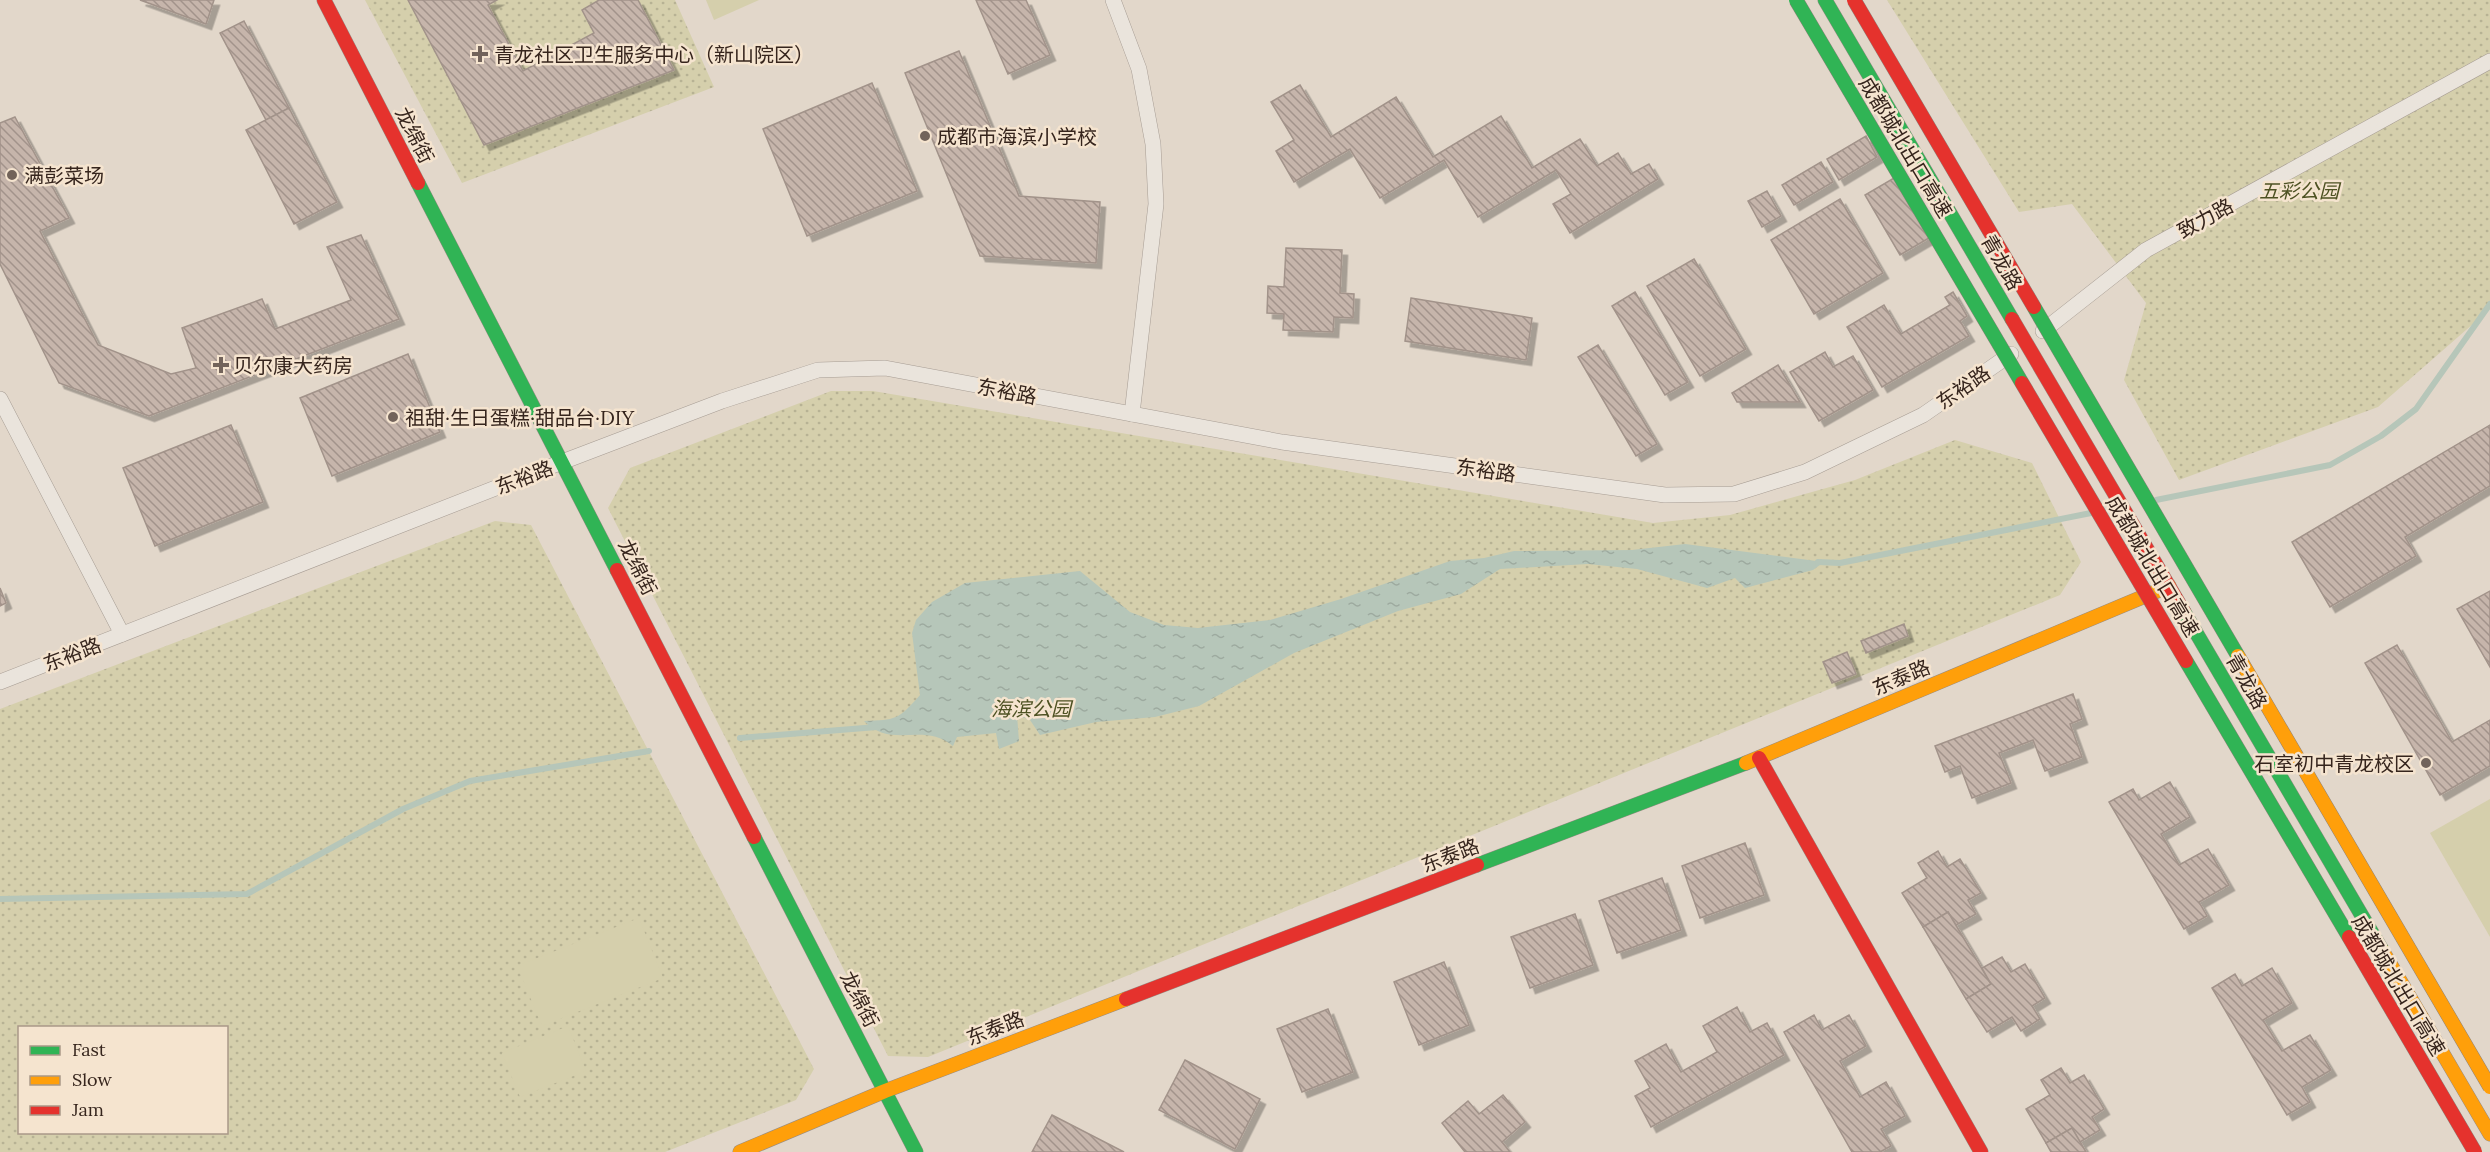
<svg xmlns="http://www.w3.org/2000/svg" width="2490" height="1152" font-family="Lora,'Noto Sans SC',serif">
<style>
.park{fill:url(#park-dots);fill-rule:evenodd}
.garden{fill:#d5cfac}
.water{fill:url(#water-ripples)}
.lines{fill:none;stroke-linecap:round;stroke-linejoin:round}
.stream{stroke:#b6c6b9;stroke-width:6}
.building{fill:url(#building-back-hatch);stroke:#a2938a;stroke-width:1.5;filter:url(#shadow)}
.street-casing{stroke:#a79d94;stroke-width:16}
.fast-casing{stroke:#978c84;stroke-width:15}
.slow-casing{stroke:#978c84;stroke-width:15}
.jam-casing{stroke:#978c84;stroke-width:15}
.street{stroke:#eae4dc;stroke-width:15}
.fast{stroke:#30b455;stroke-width:14}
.slow{stroke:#ff9f0a;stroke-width:14}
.jam{stroke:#e5322d;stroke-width:14}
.fast-bridge-casing{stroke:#8d827a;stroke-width:15;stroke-linecap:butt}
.slow-bridge-casing{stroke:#8d827a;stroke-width:15;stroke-linecap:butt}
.jam-bridge-casing{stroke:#8d827a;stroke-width:15;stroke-linecap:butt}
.fast-bridge{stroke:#30b455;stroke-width:14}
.slow-bridge{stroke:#ff9f0a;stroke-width:14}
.jam-bridge{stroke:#e5322d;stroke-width:14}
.poi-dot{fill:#72635a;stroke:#f5e4cf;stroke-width:2}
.labels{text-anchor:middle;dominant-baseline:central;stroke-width:5;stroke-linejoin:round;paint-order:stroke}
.poi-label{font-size:20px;fill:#36251d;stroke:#f5e4cf;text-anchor:start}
.street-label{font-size:20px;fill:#36251d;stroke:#f5e4cf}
.park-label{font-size:20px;font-style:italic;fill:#4e5223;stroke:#f5e4cf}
</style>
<defs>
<pattern id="park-dots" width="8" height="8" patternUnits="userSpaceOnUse" patternTransform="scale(1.5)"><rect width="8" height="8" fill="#d5cfac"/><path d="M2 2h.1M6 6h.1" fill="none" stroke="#b7b294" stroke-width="1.8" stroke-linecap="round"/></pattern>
<pattern id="water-ripples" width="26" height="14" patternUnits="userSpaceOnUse" patternTransform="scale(1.5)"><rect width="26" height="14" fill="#b6c6b9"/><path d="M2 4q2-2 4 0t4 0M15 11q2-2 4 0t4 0" fill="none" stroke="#9daa9f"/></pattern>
<pattern id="building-back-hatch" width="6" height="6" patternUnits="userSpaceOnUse" patternTransform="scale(1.5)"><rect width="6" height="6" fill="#c6b5ab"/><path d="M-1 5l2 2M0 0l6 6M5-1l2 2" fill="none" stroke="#a2938b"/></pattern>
<filter id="shadow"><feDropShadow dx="5.5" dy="5.5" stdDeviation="0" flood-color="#0004"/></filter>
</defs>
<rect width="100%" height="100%" fill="#e2d7ca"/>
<g class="park">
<polygon points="365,0 675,0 714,87 462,183"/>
<polygon points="1887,0 2490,0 2490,309 2378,407 2179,480 2124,380 2146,303 2072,204 2019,212"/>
<polygon points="831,391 873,391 1653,523 1730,515 1855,480 1955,440 2032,463 2081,562 2060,595 928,1057 888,1056 608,508 630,468"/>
<path d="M495,521L531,525L814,1069L796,1100L665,1152H0V709ZM20,1028H226V1132H20Z"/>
</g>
<g class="garden">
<polygon points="706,0 759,0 714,20"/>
<polygon points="2490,799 2490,937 2430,833"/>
<polygon points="639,918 663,978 542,1026 517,966"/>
<polygon points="568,1026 586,1071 520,1097 502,1053"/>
</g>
<path class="water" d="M1685,544L1824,562L1813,570L1745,588L1735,578L1707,588L1637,569L1588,564L1500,569L1461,594L1398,611L1294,653L1199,706L1155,717L1096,722L1040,735L1030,720L1017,715L1019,741L999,749L996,733L957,737L953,746C923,721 892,750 864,721C896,720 898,720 920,695L912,633L916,620L932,602L965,583L1080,571L1130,612L1164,625L1198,628L1270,620L1341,599L1450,561L1484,558L1514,551L1632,550Z"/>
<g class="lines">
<g class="stream">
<polyline points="2156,500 2330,465 2381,436 2416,409 2490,304"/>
<polyline points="1818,562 1840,563 2091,513"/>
<polyline points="740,738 877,727"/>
<polyline points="0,899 247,894 403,809 470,781 649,751"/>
</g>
</g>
<g class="building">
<polygon points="140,0 214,0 206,24"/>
<polygon points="408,0 497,0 488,5 523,71 594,33 582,10 599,0 638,0 674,70 484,145"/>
<polygon points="976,0 1026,0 1050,55 1008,74"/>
<polygon points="244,21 289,108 266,120 220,33"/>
<polygon points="959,51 1019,196 1100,202 1096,263 980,256 905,73"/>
<polygon points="872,83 917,191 807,236 763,129"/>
<polygon points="1300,85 1331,137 1396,97 1433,157 1501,116 1532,168 1580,139 1597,166 1618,153 1631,174 1649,164 1658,179 1570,233 1553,204 1571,194 1556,170 1478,217 1444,160 1380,198 1350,149 1294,182 1276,151 1294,140 1271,102"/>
<polygon points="289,108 337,202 294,224 246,130"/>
<polygon points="15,117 69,218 40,231 98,345 171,374 196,368 182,328 262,299 275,329 351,300 327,247 361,235 399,319 149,416 59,383 0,264 0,123"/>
<polygon points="1866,136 1877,157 1839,180 1827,159"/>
<polygon points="1821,162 1833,182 1794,205 1782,185"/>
<polygon points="1894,178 1929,238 1900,255 1865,195"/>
<polygon points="1767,191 1781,216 1762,227 1748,201"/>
<polygon points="1840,199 1883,273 1814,314 1771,240"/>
<polygon points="1286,248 1342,250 1340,293 1354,294 1353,318 1334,317 1333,332 1283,330 1284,314 1267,313 1268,286 1284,287"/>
<polygon points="1694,259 1746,349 1700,376 1647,286"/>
<polygon points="1635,292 1688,382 1665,395 1612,306"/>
<polygon points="1953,292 1967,316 1960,321 1969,336 1882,387 1847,327 1884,305 1901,334 1950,305 1945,297"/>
<polygon points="1411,298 1532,318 1526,360 1405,341"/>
<polygon points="1598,345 1657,444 1636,456 1578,357"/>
<polygon points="1825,352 1833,367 1853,356 1873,390 1819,421 1790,372"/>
<polygon points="408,354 440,432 332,476 300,398"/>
<polygon points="1778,365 1800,402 1737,402 1732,393"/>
<polygon points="231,425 263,502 155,546 123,468"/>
<polygon points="2490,425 2490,486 2405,537 2416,556 2330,607 2292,542"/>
<polygon points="0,588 6,603 0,606"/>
<polygon points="2490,591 2490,667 2457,609"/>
<polygon points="1904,624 1908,636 1866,653 1861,641"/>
<polygon points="2397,645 2452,742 2490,720 2490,766 2440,795 2365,663"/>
<polygon points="1847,652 1856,674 1832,683 1823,662"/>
<polygon points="2073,694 2082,719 2070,724 2082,757 2045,771 2033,740 1999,753 2011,783 1972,798 1960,766 1945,772 1935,746"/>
<polygon points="2170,782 2190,817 2161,834 2179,865 2208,849 2229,885 2199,902 2207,916 2184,929 2109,802 2133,789 2139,800"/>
<polygon points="1745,843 1764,895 1700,918 1682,866"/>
<polygon points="1938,851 1947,867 1960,859 1981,893 1968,900 1976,914 1956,925 1948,912 1923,927 1902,893 1927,878 1918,863"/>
<polygon points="1662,878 1681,930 1617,953 1599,901"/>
<polygon points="1948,912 1991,984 1966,999 1923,927"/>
<polygon points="1575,914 1593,965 1530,988 1511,937"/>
<polygon points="2002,957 2011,972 2025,964 2045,998 2032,1006 2040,1019 2021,1031 2012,1017 1987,1032 1966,999 1991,984 1982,968"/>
<polygon points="1444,962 1469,1025 1419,1045 1394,982"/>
<polygon points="2272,968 2292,1003 2263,1020 2282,1051 2310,1035 2331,1070 2302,1087 2310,1102 2287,1115 2212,988 2235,974 2242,986"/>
<polygon points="1737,1007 1750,1032 1767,1023 1784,1055 1651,1127 1635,1096 1650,1088 1635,1061 1666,1044 1681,1072 1717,1052 1703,1026"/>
<polygon points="1328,1009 1353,1072 1302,1092 1277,1029"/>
<polygon points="1814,1015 1822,1030 1849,1015 1866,1046 1840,1061 1860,1097 1886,1082 1905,1116 1881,1129 1891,1146 1880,1152 1852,1152 1784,1032"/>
<polygon points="1185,1060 1260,1099 1235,1149 1159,1110"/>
<polygon points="2061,1068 2070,1083 2084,1075 2104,1109 2092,1117 2100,1130 2080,1142 2072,1128 2046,1143 2026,1109 2050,1095 2041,1080"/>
<polygon points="1503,1095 1525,1122 1502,1142 1510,1152 1465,1152 1442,1123 1468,1101 1479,1114"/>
<polygon points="1052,1115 1124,1152 1032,1152"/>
<polygon points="2072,1128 2086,1152 2051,1152 2046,1143"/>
</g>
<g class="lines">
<defs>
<g id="street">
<polyline points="1113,0 1139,69 1153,144 1156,204 1132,414"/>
<polyline points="2043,331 2146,250 2490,61"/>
<polyline points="0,399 122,634"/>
<polyline points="0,682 562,462 722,401 818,370 885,368 1282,442 1665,495 1734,494 1805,472 1923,415 2011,354"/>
</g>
<g id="fast">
<polyline points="1825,0 2012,319"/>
<polyline points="418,183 617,570"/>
<polyline points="2184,612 2382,950"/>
<polyline points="754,837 916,1152"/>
<polyline points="1477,865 1746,763"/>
</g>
<g id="slow">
<polyline points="1746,763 2169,586"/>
<polyline points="2382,950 2490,1134"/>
<polyline points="740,1152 885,1091 1126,999"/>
</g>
<g id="jam">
<polyline points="324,0 418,183"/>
<polyline points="2012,319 2184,612"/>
<polyline points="617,570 754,837"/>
<polyline points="1759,758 1981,1152"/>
<polyline points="1126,999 1477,865"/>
</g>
</defs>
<use href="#street" class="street-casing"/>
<use href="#fast" class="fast-casing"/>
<use href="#slow" class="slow-casing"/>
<use href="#jam" class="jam-casing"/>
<use href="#street" class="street"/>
<use href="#fast" class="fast"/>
<use href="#slow" class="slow"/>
<use href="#jam" class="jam"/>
<defs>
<g id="fast-bridge">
<polyline points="1796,0 2022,383"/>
<polyline points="2034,307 2238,656"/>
<polyline points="2186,661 2349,937"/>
</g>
<polyline id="slow-bridge" points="2238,656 2490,1087"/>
<g id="jam-bridge">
<polyline points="1854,0 2034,307"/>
<polyline points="2022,383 2186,661"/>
<polyline points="2349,937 2475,1152"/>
</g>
</defs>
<use href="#fast-bridge" class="fast-bridge-casing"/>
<use href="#slow-bridge" class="slow-bridge-casing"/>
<use href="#jam-bridge" class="jam-bridge-casing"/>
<use href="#fast-bridge" class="fast-bridge"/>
<use href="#slow-bridge" class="slow-bridge"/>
<use href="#jam-bridge" class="jam-bridge"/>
</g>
<g class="poi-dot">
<path d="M477 45h6v6h6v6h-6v6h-6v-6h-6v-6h6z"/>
<circle cx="925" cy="136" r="6"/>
<circle cx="12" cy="175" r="6"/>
<path d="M218 356h6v6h6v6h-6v6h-6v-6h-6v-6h6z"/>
<circle cx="393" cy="417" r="6"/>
<circle cx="2426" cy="763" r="6"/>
</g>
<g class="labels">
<g class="poi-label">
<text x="494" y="54">青龙社区卫生服务中心（新山院区）</text>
<text x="937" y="136">成都市海滨小学校</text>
<text x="24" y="175">满彭菜场</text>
<text x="233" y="365">贝尔康大药房</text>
<text x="405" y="417">祖甜·生日蛋糕·甜品台·DIY</text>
<text x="2414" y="763" text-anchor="end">石室初中青龙校区</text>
</g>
<g class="street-label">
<text transform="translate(415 135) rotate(63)">龙绵街</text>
<text transform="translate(1906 147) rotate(59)">成都城北出口高速</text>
<text transform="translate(2205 218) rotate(-29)">致力路</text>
<text transform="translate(2002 262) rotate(60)">青龙路</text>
<text transform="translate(1963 387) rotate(-35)">东裕路</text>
<text transform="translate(1007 391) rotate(11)">东裕路</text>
<text transform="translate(1486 470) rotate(8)">东裕路</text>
<text transform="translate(524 477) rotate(-21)">东裕路</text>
<text transform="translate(2153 566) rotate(59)">成都城北出口高速</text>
<text transform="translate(638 567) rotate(63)">龙绵街</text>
<text transform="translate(72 654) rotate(-21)">东裕路</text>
<text transform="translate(1901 677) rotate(-23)">东泰路</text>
<text transform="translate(2247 681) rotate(60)">青龙路</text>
<text transform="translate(1450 855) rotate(-21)">东泰路</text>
<text transform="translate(2399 985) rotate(59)">成都城北出口高速</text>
<text transform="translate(860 999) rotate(63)">龙绵街</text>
<text transform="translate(995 1028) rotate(-21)">东泰路</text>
</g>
<g class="park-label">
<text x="2299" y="190">五彩公园</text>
<text x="1031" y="708">海滨公园</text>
</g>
</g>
<rect x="18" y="1026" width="210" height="108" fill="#f5e4cf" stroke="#a99888" stroke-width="1.5"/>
<rect x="30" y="1046" width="30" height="9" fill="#30b455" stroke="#a99888" stroke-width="1.5"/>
<text x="72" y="1056" font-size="18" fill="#36251d">Fast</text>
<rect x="30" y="1076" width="30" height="9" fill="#ff9f0a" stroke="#a99888" stroke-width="1.5"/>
<text x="72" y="1086" font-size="18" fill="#36251d">Slow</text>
<rect x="30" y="1106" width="30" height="9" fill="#e5322d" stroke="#a99888" stroke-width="1.5"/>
<text x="72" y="1116" font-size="18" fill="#36251d">Jam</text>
</svg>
